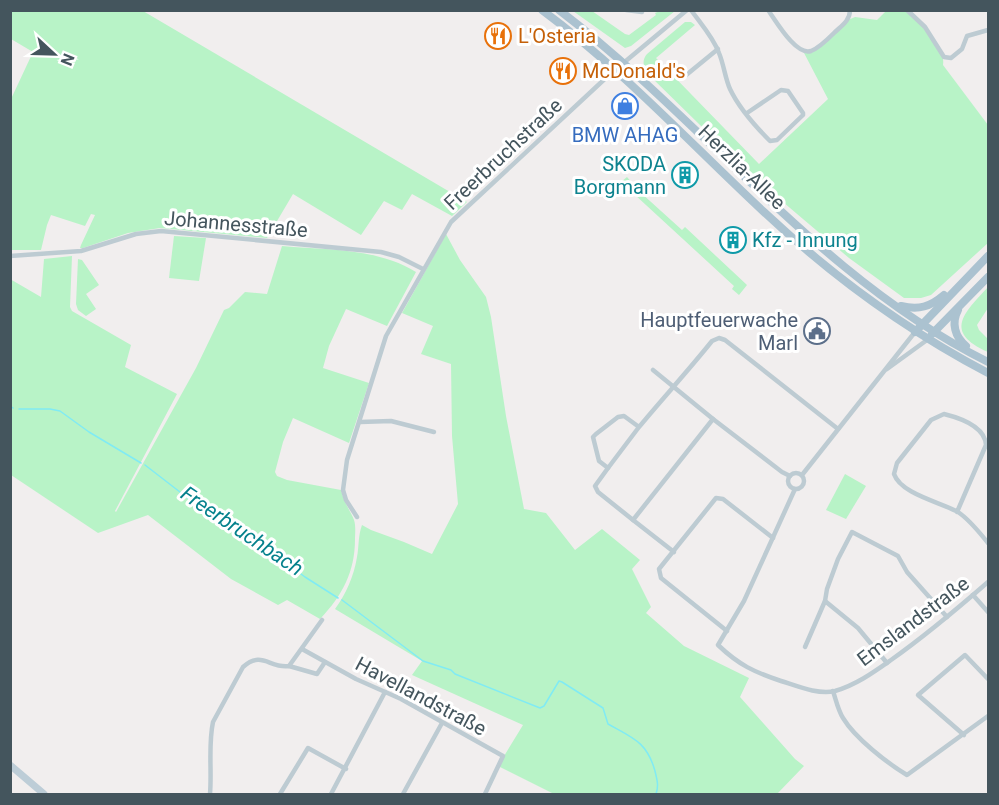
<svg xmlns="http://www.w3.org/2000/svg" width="999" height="805" font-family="Roboto,sans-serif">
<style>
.green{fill:#b8f3c7}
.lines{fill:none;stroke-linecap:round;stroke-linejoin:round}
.stream{stroke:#80ebf4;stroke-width:1.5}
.street{stroke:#bdcbd2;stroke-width:4.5}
.secondary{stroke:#bdcdd7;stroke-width:7}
.primary{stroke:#abc2d0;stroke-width:8}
.labels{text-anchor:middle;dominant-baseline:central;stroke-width:6;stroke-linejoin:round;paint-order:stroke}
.food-label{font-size:20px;fill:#c56008;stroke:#fff;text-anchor:start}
.shop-label{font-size:20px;fill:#366cbe;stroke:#fff}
.street-label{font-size:20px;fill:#44555d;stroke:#fff}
.culture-label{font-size:20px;fill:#0d838f;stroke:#fff;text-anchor:end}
.service-label{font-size:20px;fill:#4e5e75;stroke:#fff;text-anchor:end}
.water-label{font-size:21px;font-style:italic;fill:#04818c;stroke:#fff}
</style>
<rect width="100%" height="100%" fill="#f1eeee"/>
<g class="green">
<polygon points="10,11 143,11 467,202 452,216 412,194 402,210 384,201 361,235 293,194 267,238 160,228 128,233 83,248 80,248 81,245 95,215 91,214 85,226 51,215 47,225 41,250 11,250 11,99 33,52 11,39"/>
<polygon points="573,11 592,11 625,34 629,35 656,15 655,13 660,11 675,11 631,46 625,48"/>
<path d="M886,11H907C921,23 946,46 943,65L988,125V243L931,295L921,298H904L849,258L750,174L651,77C645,70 640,62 647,54L685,22H691L695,25L656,58L759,164L828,99L803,51H812L848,20L855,17L877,20Z"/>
<polygon points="627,177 640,192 682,230 685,227 747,285 739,295 732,289 734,286 621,182"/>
<path d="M446,234L460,260L486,297L491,317L506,416L524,509L546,513L575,550L602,529L640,560L632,569L651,607L646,613L684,646L749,678L740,697L795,759L804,766L777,794H554L498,766L523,725L412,675L422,661L335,609C346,594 354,576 357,557C359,546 358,536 362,525L371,530L404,542L432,554L458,504L452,436L451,364L421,354L433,326L402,313Z"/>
<polygon points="174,236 206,238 199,281 169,278"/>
<path d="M282,246C327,250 377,248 416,272L387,326L346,309L329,346L323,368L369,383L349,443L293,418L283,442L275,472L277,476L287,480L341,490C344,503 350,510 354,520C356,526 355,534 355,539C355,572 342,596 320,619L287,600L278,605L231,579L148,515L98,533L11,475L10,279L41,297L44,259L72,256L70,307L72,311L131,345L125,367L177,394L115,511L116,512L196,368L224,310L229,308L245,292L267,294Z"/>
<polygon points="78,259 82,260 99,285 86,294 96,309 86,316 78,310 76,304"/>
<path d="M988,287V308L977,325L979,330L988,339V352C943,332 964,313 988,287Z"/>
<polygon points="845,474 866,486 846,519 826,510"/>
</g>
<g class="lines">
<g class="stream">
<polyline points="10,406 13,408"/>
<polyline points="19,409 50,409 60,411 89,432 141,463"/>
<polyline points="145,465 189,499 247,533 305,577 338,598"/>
<path d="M342,600L423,661L451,670L455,674L540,708L544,706L559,681L562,682L603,708L608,724C633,738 647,742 655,771C657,780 659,785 656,794"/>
</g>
<g class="street">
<polyline points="626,10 642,12"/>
<path d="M691,10C701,24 713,37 719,53C724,65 725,78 730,89C739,108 755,126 770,141L777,140L803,115V113L788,91L781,90L747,113"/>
<path d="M768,10C776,21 796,56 811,51C819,48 828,39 834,33C841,26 850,21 850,10"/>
<polyline points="907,10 925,27 944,57 951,58 962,49 967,36 988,30"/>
<polyline points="685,76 718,49"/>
<polyline points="10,256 81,251 136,234 161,231 381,252 399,257 423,269"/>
<polyline points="887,369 927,340"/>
<polyline points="653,370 713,419 782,472 790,476"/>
<polyline points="360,422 391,421 434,432"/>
<path d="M639,427L608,468L599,461L593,437L596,434L618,417L624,416L639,427C663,398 688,371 712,341L719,338L725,340L838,429"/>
<polyline points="608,468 595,486 598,492 633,520 713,419"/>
<circle cx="796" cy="481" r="8"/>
<polyline points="802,475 915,332"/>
<path d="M795,489L744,601L718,645C739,665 754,672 781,681C797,686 818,695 835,691C856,685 874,672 891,660C925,636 957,609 988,582"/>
<path d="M957,512L986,445C985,427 960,418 944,414L931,420L897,463L894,474C901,494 940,502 958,512C970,520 979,532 988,543"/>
<polyline points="357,517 346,500 343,490 347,460 386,336 451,222 609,75 687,10"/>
<polyline points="633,520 674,552"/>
<polyline points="973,595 988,612"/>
<polyline points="825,601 858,628 887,663"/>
<polyline points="727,631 661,578 659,569 716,498 723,499 773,538"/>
<polyline points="805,647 825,601 827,589 838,559 852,532 898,556 907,572 947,617"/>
<polyline points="302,649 356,679 401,699 503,756 485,794"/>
<polyline points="289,666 317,674 325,662"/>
<path d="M833,691C836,700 838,710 843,718C855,738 887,763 907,775L988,716"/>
<polyline points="964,735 918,695 965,655 988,679"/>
<path d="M210,794C212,771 208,745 213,722L243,667C262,650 270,669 289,666L322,620"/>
<polyline points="280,794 308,748 346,769"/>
<polyline points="331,794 385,692"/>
<polyline points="403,794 442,723"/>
</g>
<polyline class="secondary" points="10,765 44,794"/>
<g class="primary">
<path d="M542,10C623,70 691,144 764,212C832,276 906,330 988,373"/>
<path d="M559,10C707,123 819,278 988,362"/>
<path d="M901,306C919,310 930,307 944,295"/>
<path d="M958,310C951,323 955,337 966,346"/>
<polyline points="915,332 988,256"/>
<polyline points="932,334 988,277"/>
</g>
</g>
<defs>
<symbol id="restaurant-ring" viewBox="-11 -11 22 22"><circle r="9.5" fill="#fff" stroke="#e8710a" stroke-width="1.5"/><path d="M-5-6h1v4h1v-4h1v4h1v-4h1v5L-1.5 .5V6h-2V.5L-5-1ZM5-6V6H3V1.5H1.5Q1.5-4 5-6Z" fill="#e8710a"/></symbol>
<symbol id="shop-ring" viewBox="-11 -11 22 22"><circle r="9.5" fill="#fff" stroke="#3f7fe0" stroke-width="1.5"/><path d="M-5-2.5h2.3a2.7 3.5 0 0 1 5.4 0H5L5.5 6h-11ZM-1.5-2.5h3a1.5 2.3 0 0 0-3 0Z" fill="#3f7fe0"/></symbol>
<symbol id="building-ring" viewBox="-11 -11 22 22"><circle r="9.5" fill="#fff" stroke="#0f9aa8" stroke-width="1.5"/><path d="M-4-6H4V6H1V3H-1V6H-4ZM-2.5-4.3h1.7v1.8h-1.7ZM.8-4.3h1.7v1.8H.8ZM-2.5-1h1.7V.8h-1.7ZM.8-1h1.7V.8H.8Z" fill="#0f9aa8"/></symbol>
<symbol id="civic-ring" viewBox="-11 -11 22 22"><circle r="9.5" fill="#fff" stroke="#5c6f8a" stroke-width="1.5"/><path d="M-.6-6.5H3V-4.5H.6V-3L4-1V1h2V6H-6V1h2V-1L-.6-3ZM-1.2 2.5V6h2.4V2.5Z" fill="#5c6f8a"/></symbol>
</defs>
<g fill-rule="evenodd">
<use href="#restaurant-ring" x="483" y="21" width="30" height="30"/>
<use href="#restaurant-ring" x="548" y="56" width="30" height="30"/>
<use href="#shop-ring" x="610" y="91" width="30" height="30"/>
<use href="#building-ring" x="670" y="160" width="30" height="30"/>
<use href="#building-ring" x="718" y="225" width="30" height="30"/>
<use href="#civic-ring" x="802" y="316" width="30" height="30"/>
</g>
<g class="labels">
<g class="food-label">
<text x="518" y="36">L'Osteria</text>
<text x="582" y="71">McDonald's</text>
</g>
<g class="shop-label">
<text x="625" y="135">BMW AHAG</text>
</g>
<g class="street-label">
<text transform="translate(503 154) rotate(-43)">Freerbruchstraße</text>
<text transform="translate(742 167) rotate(44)">Herzlia-Allee</text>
<text transform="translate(236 224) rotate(5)">Johannesstraße</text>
<text transform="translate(913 621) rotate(-37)">Emslandstraße</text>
<text transform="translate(421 696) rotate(28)">Havellandstraße</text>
</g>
<g class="culture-label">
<text x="666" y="164">SKODA<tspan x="666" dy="23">Borgmann</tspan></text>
<text x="752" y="240" text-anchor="start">Kfz - Innung</text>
</g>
<g class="service-label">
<text x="798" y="320">Hauptfeuerwache<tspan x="798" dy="23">Marl</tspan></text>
</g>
<g class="water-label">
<text transform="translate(242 531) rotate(34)">Freerbruchbach</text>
</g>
</g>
<rect width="999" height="805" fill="none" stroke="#44555d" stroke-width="24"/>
<g transform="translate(54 54) rotate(112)" stroke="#ffffff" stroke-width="4.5" paint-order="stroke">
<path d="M0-4.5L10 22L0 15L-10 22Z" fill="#44555d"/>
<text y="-9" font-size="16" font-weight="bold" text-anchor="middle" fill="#44555d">N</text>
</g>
</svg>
